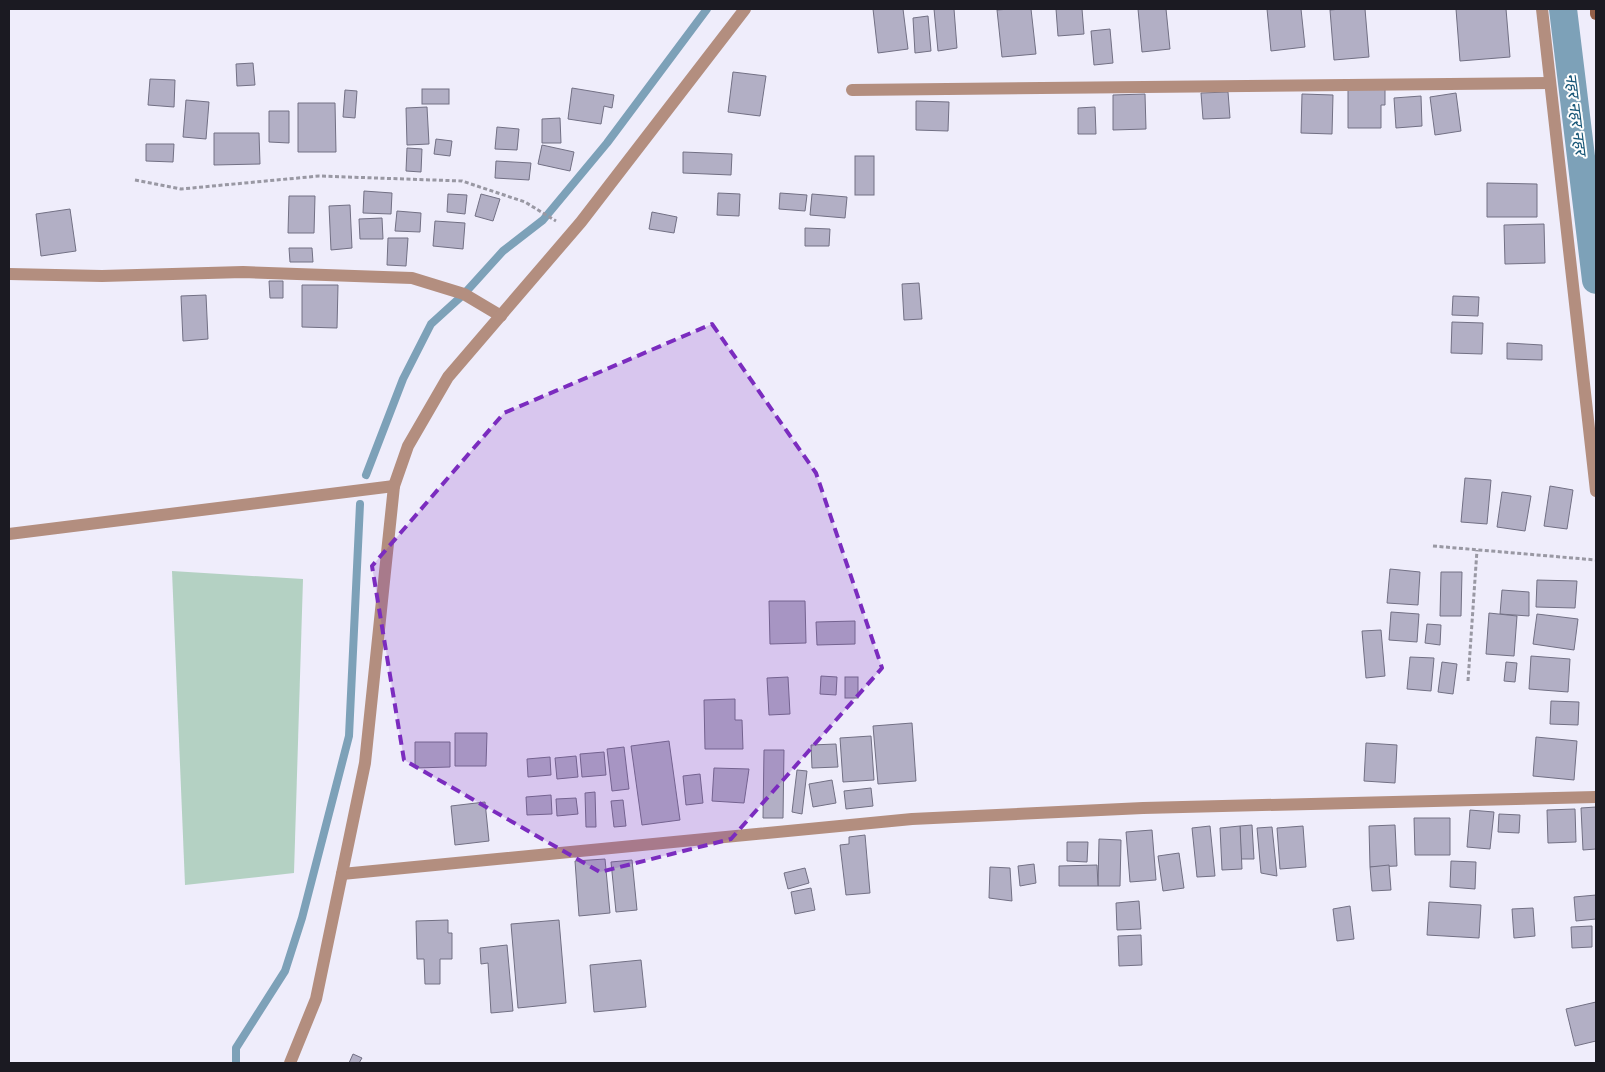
<svg xmlns="http://www.w3.org/2000/svg" width="1605" height="1072" font-family="'DejaVu Sans','Noto Sans Devanagari',sans-serif">
<style>
.green{fill:#b4d1c3}
.lines{fill:none;stroke-linecap:round;stroke-linejoin:round}
.stream{stroke:#7da1b8;stroke-width:8}
.canal{stroke:#7da1b8;stroke-width:28}
.building{fill:#b2afc5;stroke:#727084}
.path{stroke:#9998a3;stroke-width:3;stroke-dasharray:4 2.5;stroke-linecap:butt}
.minor{stroke:#b38e7f;stroke-width:12}
.tertiary{stroke:#b38e7f;stroke-width:12}
.secondary{stroke:#935f49;stroke-width:12}
.marked{fill:#7b2cbf;fill-opacity:0.2;stroke:#7b2cbf;stroke-width:4;stroke-dasharray:10 6;stroke-linejoin:round}
.labels{text-anchor:middle;dominant-baseline:central;stroke-width:4;stroke-linejoin:round;paint-order:stroke}
.water-label{font-size:16px;font-style:italic;fill:#165576;stroke:#fdfdfd}
</style>
<rect width="100%" height="100%" fill="#efedfb"/>
<polygon class="green" points="172,571 303,579 294,873 185,885"/>
<g class="lines">
<g class="stream">
<polyline points="366,475 403,379 431,324 464,294 503,251 543,220 607,143 707,9"/>
<polyline points="236,1063 236,1048 285,971 302,918 349,736 360,504"/>
</g>
<polyline class="canal" points="1563,9 1596,280"/>
</g>
<g class="building">
<polygon points="873,9 903,9 908,49 878,53"/>
<polygon points="934,9 954,9 957,48 938,51"/>
<polygon points="1010,9 1031,9 1036,54 1002,57 997,10"/>
<polygon points="1056,9 1082,9 1084,34 1058,36"/>
<polygon points="1138,9 1166,9 1170,49 1142,52"/>
<polygon points="1267,9 1301,9 1305,47 1271,51"/>
<polygon points="1341,9 1365,9 1369,57 1334,60 1330,10"/>
<polygon points="1456,9 1506,9 1510,57 1460,61"/>
<polygon points="928,16 931,51 915,53 913,18"/>
<polygon points="1110,29 1113,63 1094,65 1091,31"/>
<polygon points="253,63 255,85 237,86 236,64"/>
<polygon points="733,72 766,76 760,116 728,112"/>
<polygon points="150,79 175,80 174,107 148,105"/>
<polygon points="572,88 614,95 612,108 604,106 601,124 568,119"/>
<rect x="422" y="89" width="27" height="15"/>
<polygon points="1348,89 1385,89 1385,105 1381,105 1381,128 1348,128"/>
<polygon points="345,90 357,91 355,118 343,117"/>
<polygon points="1228,92 1230,118 1203,119 1201,93"/>
<polygon points="1456,93 1461,131 1435,135 1430,97"/>
<polygon points="1145,94 1146,129 1113,130 1113,95"/>
<polygon points="1302,94 1333,95 1332,134 1301,133"/>
<polygon points="1421,96 1422,126 1396,128 1394,98"/>
<polygon points="186,100 209,102 206,139 183,137"/>
<polygon points="916,101 949,102 948,131 916,130"/>
<polygon points="298,103 335,103 336,152 298,152"/>
<polygon points="427,107 429,144 407,145 406,108"/>
<polygon points="1095,107 1096,134 1078,134 1078,108"/>
<polygon points="269,111 289,111 289,143 269,142"/>
<polygon points="560,118 561,143 542,143 542,119"/>
<polygon points="497,127 519,129 517,150 495,149"/>
<polygon points="214,133 259,133 260,164 214,165"/>
<polygon points="436,139 452,141 450,156 434,154"/>
<polygon points="146,144 174,144 173,162 146,161"/>
<polygon points="542,145 574,152 570,171 538,164"/>
<polygon points="407,148 422,149 421,172 406,171"/>
<polygon points="683,152 732,154 731,175 683,173"/>
<rect x="855" y="156" width="19" height="39"/>
<polygon points="496,161 531,163 529,180 495,178"/>
<polygon points="1487,183 1537,184 1537,217 1487,217"/>
<polygon points="364,191 392,193 391,214 363,213"/>
<polygon points="718,193 740,194 739,216 717,215"/>
<polygon points="780,193 807,195 805,211 779,209"/>
<polygon points="448,194 467,195 465,214 447,212"/>
<polygon points="481,194 500,199 493,221 475,216"/>
<polygon points="812,194 847,197 845,218 810,215"/>
<polygon points="289,196 315,196 314,233 288,233"/>
<polygon points="350,205 352,248 331,250 329,206"/>
<polygon points="70,209 76,251 41,256 36,214"/>
<polygon points="397,211 421,213 420,232 395,231"/>
<polygon points="652,212 677,217 674,233 649,229"/>
<polygon points="382,218 383,239 360,239 359,219"/>
<polygon points="435,221 465,223 463,249 433,246"/>
<polygon points="1544,224 1545,263 1505,264 1504,225"/>
<polygon points="805,228 830,229 829,246 805,246"/>
<polygon points="388,238 408,238 406,266 387,265"/>
<polygon points="289,248 312,248 313,262 290,262"/>
<polygon points="269,281 283,281 283,298 270,298"/>
<polygon points="919,283 922,319 904,320 902,284"/>
<polygon points="302,285 338,285 337,328 302,327"/>
<polygon points="206,295 208,339 183,341 181,296"/>
<polygon points="1453,296 1479,297 1478,316 1452,315"/>
<polygon points="1452,322 1483,323 1482,354 1451,353"/>
<polygon points="1507,343 1542,345 1542,360 1507,359"/>
<polygon points="1465,478 1491,480 1487,524 1461,522"/>
<polygon points="1550,486 1573,490 1567,529 1544,526"/>
<polygon points="1502,492 1531,496 1525,531 1497,527"/>
<polygon points="1390,569 1420,572 1418,605 1387,603"/>
<polygon points="1441,572 1462,572 1461,616 1440,616"/>
<polygon points="1537,580 1577,581 1575,608 1536,607"/>
<polygon points="1502,590 1529,592 1529,616 1500,614"/>
<polygon points="769,601 805,601 806,643 770,644"/>
<polygon points="1391,612 1419,614 1417,642 1389,640"/>
<polygon points="1489,613 1517,616 1514,656 1486,654"/>
<polygon points="1537,614 1578,619 1574,650 1533,644"/>
<polygon points="855,621 855,644 817,645 816,622"/>
<polygon points="1427,624 1441,625 1440,645 1425,643"/>
<polygon points="1381,630 1385,676 1366,678 1362,631"/>
<polygon points="1531,656 1570,659 1568,692 1529,689"/>
<polygon points="1410,657 1434,658 1431,691 1407,689"/>
<polygon points="1442,662 1457,664 1453,694 1438,692"/>
<polygon points="1506,662 1517,663 1515,682 1504,681"/>
<polygon points="821,676 837,677 836,695 820,694"/>
<polygon points="788,677 790,714 769,715 767,678"/>
<rect x="845" y="677" width="13" height="21"/>
<polygon points="735,699 735,720 742,720 743,749 705,749 704,700"/>
<polygon points="1551,701 1579,702 1578,725 1550,724"/>
<polygon points="912,723 916,781 878,784 873,726"/>
<polygon points="455,733 487,733 486,766 455,766"/>
<polygon points="871,736 874,780 843,782 840,738"/>
<polygon points="1536,737 1577,741 1574,780 1533,776"/>
<polygon points="669,741 680,820 642,825 631,746"/>
<polygon points="415,742 450,742 450,767 415,768"/>
<polygon points="1366,743 1397,745 1395,783 1364,781"/>
<polygon points="836,744 838,767 812,768 811,745"/>
<polygon points="624,747 629,789 612,791 607,749"/>
<polygon points="764,750 784,750 783,818 763,818"/>
<polygon points="604,752 606,775 582,777 580,754"/>
<polygon points="576,756 578,777 557,779 555,758"/>
<polygon points="550,757 551,775 528,777 527,759"/>
<polygon points="714,768 749,769 744,803 712,801"/>
<polygon points="797,770 807,771 802,814 792,812"/>
<polygon points="700,774 703,803 686,805 683,776"/>
<polygon points="832,780 836,803 813,807 809,784"/>
<polygon points="871,788 873,806 846,809 844,791"/>
<polygon points="595,792 596,827 586,827 585,793"/>
<polygon points="551,795 552,814 527,815 526,797"/>
<polygon points="576,798 578,814 557,816 556,799"/>
<polygon points="623,800 626,826 614,827 611,801"/>
<polygon points="485,802 489,841 455,845 451,806"/>
<polygon points="1596,807 1596,849 1583,850 1581,808"/>
<polygon points="1575,809 1576,842 1548,843 1547,810"/>
<polygon points="1470,810 1494,812 1490,849 1467,847"/>
<polygon points="1499,814 1520,815 1519,833 1498,832"/>
<polygon points="1414,818 1450,818 1450,855 1415,855"/>
<polygon points="1252,825 1254,859 1241,859 1240,826"/>
<polygon points="1395,825 1397,866 1370,867 1369,826"/>
<polygon points="1210,826 1215,876 1197,877 1192,828"/>
<polygon points="1240,826 1242,869 1222,870 1220,828"/>
<polygon points="1303,826 1306,867 1280,869 1277,828"/>
<polygon points="1272,827 1277,876 1261,873 1257,828"/>
<polygon points="1152,830 1156,880 1130,882 1126,832"/>
<polygon points="865,835 870,893 846,895 840,845 849,844 849,837"/>
<polygon points="1099,839 1121,840 1120,886 1098,886"/>
<polygon points="1067,842 1088,842 1087,862 1067,861"/>
<polygon points="1179,853 1184,888 1163,891 1158,856"/>
<polygon points="605,859 610,913 579,916 575,861"/>
<polygon points="632,860 637,910 616,912 611,862"/>
<polygon points="1451,861 1476,862 1475,889 1450,887"/>
<polygon points="1034,864 1036,883 1020,886 1018,866"/>
<polygon points="1097,865 1098,886 1059,886 1059,866"/>
<polygon points="1389,865 1391,890 1372,891 1370,867"/>
<polygon points="990,867 1010,868 1012,901 989,898"/>
<polygon points="805,868 809,883 788,889 784,873"/>
<polygon points="811,888 815,910 795,914 791,892"/>
<polygon points="1596,895 1596,919 1576,921 1574,897"/>
<polygon points="1139,901 1141,929 1117,930 1116,903"/>
<polygon points="1429,902 1481,905 1479,938 1427,935"/>
<polygon points="1350,906 1354,939 1337,941 1333,909"/>
<polygon points="1533,908 1535,936 1514,938 1512,909"/>
<polygon points="448,920 448,933 452,933 452,959 440,959 440,984 425,984 424,959 417,959 416,921"/>
<polygon points="559,920 566,1003 518,1008 511,924"/>
<polygon points="1592,926 1592,947 1572,948 1571,927"/>
<polygon points="1141,935 1142,965 1119,966 1118,936"/>
<polygon points="507,945 513,1011 491,1013 488,963 481,964 480,948"/>
<polygon points="641,960 646,1007 594,1012 590,965"/>
<polygon points="1596,1002 1596,1041 1575,1046 1566,1009"/>
<polygon points="353,1054 362,1058 359,1063 349,1063"/>
</g>
<g class="lines">
<g class="path">
<polyline points="135,180 181,189 319,176 462,181 525,202 556,221"/>
<polyline points="1433,546 1596,560"/>
<polyline points="1468,681 1477,550"/>
</g>
<g class="minor">
<polyline points="1542,9 1596,491"/>
<polyline points="852,90 1550,83"/>
<polyline points="9,274 102,276 243,272 412,278 464,294 501,316"/>
<polyline points="9,534 394,486"/>
<polyline points="342,874 912,819 1143,808 1596,797"/>
</g>
<polyline class="tertiary" points="290,1063 316,999 365,763 394,486 408,446 448,377 581,222 745,9"/>
<polyline class="secondary" points="1596,9 1596,14"/>
</g>
<path class="marked" d="M712,324L816,473L882,668L731,839L600,872L404,760L372,566L504,413Z"/>
<g class="labels">
<g class="water-label">
<text transform="translate(1576 114) rotate(83)">नहर नहर नहर</text>
</g>
</g>
<rect width="1605" height="1072" fill="none" stroke="#1b1a22" stroke-width="20"/>
</svg>
